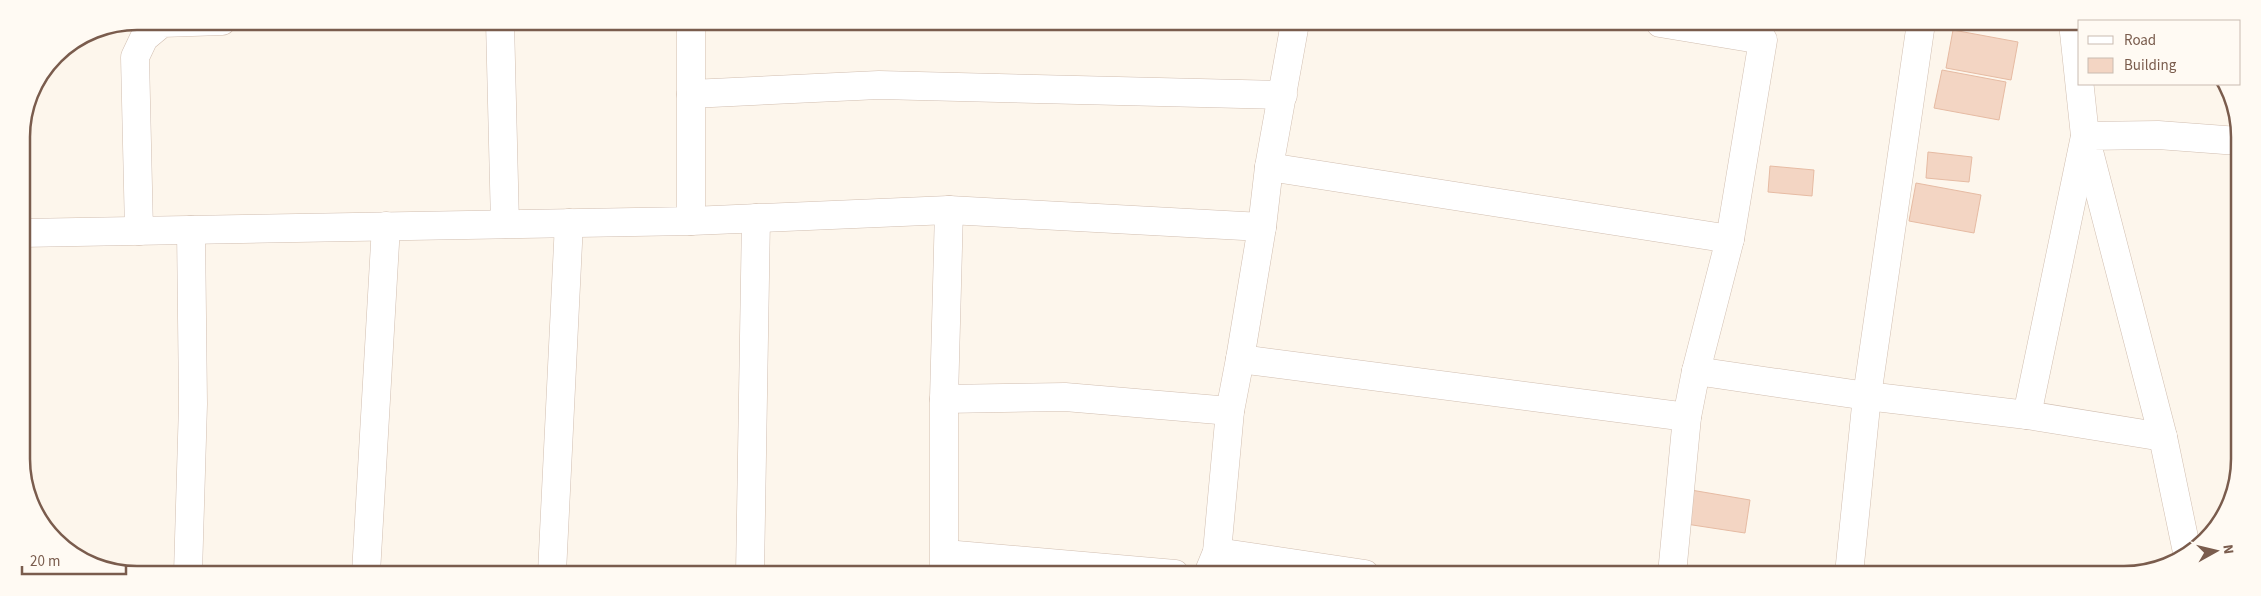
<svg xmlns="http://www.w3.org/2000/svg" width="2261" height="596" font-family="'Source Sans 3',sans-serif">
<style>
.building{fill:#f3d5c3;stroke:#e6bba3}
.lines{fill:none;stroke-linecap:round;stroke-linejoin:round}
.minor-casing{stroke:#d1beb0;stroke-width:29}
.minor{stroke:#fff;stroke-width:28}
.rim{fill:none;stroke:#7a5c4d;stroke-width:2.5}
</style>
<rect width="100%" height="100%" fill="#fdf6ec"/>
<g class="building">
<polygon points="1953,30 2018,42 2011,80 1946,68"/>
<polygon points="1942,70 2006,82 1999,120 1934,108"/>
<polygon points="1928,152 1972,157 1969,182 1926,178"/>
<polygon points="1770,166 1814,170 1812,196 1768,192"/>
<polygon points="1916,183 1981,195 1974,233 1909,221"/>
<polygon points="1691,490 1750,500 1745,533 1686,524"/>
</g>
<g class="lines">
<defs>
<g id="minor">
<polyline points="500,22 505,224"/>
<polyline points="1295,23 1269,167 1262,227 1240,359 1687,417"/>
<polyline points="1660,23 1763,40 1730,239 1696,371 1687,417 1672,574"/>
<polyline points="691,94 879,85 1283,95"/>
<polyline points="1269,167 1730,239"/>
<polyline points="691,221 949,210 1262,227"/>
<polyline points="139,231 135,57 144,38 162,23 222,21"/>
<polyline points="22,233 691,221 691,22"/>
<polyline points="1696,371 1867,396 2027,415 2163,437"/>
<polyline points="944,399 1065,397 1230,411"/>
<polyline points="2027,415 2085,136 2073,23"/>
<polyline points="1217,552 1365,574"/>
<polyline points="2187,552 2163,437 2085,136 2158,135 2238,141"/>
<polyline points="945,554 1175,574"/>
<polyline points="188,573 193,404 191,230"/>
<polyline points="366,573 386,226"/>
<polyline points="552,573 569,223"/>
<polyline points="750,573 756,218"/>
<polyline points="944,573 944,399 949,210"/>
<polyline points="1208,574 1217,552 1230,411 1240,359"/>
<polyline points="1849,574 1867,396 1921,23"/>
</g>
</defs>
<use href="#minor" class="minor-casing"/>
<use href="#minor" class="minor"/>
</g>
<path d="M0 0H2261V596H0ZM137 30H2124A107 107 0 0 1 2231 137V459A107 107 0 0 1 2124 566H137A107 107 0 0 1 30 459V137A107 107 0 0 1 137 30Z" fill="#fffaf3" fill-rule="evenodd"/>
<path class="rim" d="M137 30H2124A107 107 0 0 1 2231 137V459A107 107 0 0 1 2124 566H137A107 107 0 0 1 30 459V137A107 107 0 0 1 137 30Z"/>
<rect x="2078" y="20" width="162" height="65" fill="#fffaf3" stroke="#cabbb1"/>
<rect x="2088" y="36" width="25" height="8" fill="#ffffff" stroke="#cabbb1"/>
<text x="2124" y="45" font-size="15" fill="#7a5c4d">Road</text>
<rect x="2088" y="58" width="25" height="15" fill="#f3d5c3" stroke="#cabbb1"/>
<text x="2124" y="70" font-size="15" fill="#7a5c4d">Building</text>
<g transform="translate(2216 551) rotate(82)" stroke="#fffaf3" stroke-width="4" paint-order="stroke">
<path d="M0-4L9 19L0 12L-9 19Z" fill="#7a5c4d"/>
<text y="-8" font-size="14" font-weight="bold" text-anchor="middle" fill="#7a5c4d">N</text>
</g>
<path d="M22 566v8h104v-8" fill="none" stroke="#7a5c4d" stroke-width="2.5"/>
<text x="30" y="566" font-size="15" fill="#7a5c4d" stroke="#fffaf3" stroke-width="4" paint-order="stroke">20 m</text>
</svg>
